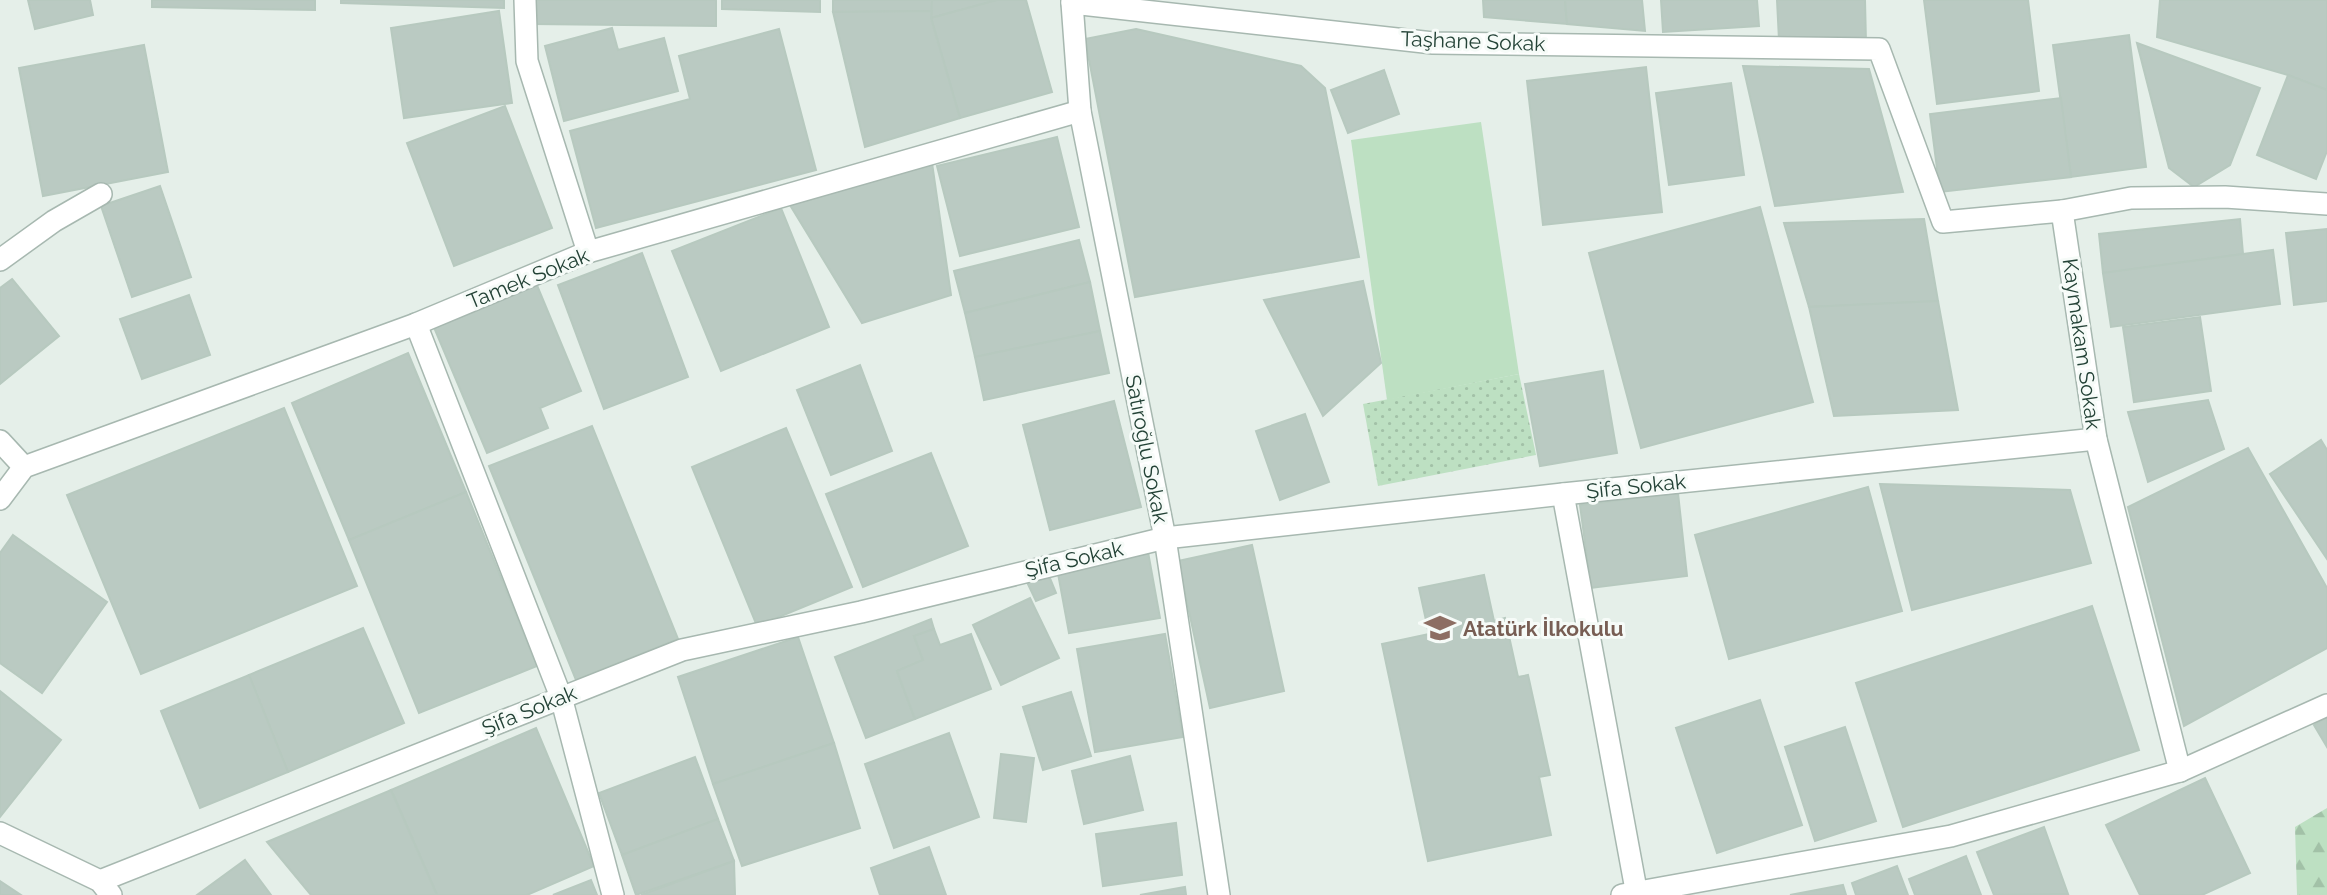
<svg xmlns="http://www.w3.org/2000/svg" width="2327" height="895" font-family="Raleway,sans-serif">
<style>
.green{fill:#bde0c2}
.forest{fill:url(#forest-firs)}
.park{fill:url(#park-dots)}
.building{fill:#bacac2;stroke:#b7c9bf;stroke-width:2}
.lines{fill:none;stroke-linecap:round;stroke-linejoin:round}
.minor-casing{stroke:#a7b8b0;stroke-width:24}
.minor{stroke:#fff;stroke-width:21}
.labels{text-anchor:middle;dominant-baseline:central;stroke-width:6;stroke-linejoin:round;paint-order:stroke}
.street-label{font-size:21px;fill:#234236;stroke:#f6fbf8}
.education-label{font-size:21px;font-weight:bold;fill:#785e54;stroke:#f6fbf8;text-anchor:start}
</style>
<defs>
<pattern id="forest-firs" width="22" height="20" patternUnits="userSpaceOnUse" patternTransform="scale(1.75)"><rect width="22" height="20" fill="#bde0c2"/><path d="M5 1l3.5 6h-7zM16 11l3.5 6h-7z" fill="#a2c1a7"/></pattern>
<pattern id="park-dots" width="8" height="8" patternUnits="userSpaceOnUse" patternTransform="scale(1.75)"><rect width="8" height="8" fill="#bde0c2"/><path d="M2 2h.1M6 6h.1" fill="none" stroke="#a2c1a7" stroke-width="1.8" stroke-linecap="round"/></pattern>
</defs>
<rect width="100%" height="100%" fill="#e5efe9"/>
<polygon class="green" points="1481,122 1519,374 1387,400 1351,140"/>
<polygon class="forest" points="2327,808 2327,895 2297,895 2295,827"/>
<polygon class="park" points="1519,374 1536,455 1378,486 1363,404"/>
<g class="building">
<polygon points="28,0 90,0 93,15 35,29"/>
<polygon points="152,0 315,0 315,10 152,7"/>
<polygon points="341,0 504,0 504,8 341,3"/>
<polygon points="533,0 716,0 716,26 532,24"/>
<polygon points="722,0 820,0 820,12 722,9"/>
<polygon points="833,0 932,0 932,11 833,12"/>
<polygon points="932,0 997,0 931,18"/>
<polygon points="997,0 1026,0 1052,92 960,118 931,18"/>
<polygon points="1483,0 1565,0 1567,24 1484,17"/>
<polygon points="1565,0 1642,0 1645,31 1567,24"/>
<polygon points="1661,0 1757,0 1759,26 1663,32"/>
<polygon points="1777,0 1865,0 1866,43 1779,40"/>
<polygon points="1924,0 2028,0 2039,91 1937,104"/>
<polygon points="2160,0 2327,0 2327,90 2288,75 2157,37"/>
<polygon points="499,11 512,103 404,118 391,28"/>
<polygon points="932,11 931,18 960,118 865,147 833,12"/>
<polygon points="612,28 618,50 664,38 678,91 564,121 545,46"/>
<polygon points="779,29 816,170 596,228 570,131 690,99 679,56"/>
<polygon points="1136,29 1301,66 1325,88 1359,257 1135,297 1085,39"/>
<polygon points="2129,35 2146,167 2071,177 2053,45"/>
<polygon points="2137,43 2260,88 2230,165 2194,187 2169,168"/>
<polygon points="144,45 168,172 43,196 19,68"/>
<polygon points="1743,66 1869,69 1903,192 1775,206"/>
<polygon points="1646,67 1662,212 1543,225 1527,81"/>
<polygon points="1384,70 1399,114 1348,133 1331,90"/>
<polygon points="2288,75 2327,90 2327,151 2316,179 2257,155"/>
<polygon points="1731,83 1744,175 1669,185 1656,93"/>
<polygon points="2061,98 2071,177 1940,192 1930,114"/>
<polygon points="505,106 552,228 454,266 407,143"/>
<polygon points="1057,137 1079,227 960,256 937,166"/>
<polygon points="932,163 951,295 862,323 790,205"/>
<polygon points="160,186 191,277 132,297 101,206"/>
<polygon points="1760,207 1813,402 1641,448 1589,253"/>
<polygon points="781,208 829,327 721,371 672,251"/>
<polygon points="1924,219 1938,301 1809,307 1784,223"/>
<polygon points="2240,219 2243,254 2103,273 2099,234"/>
<polygon points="2327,229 2327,301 2294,305 2286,233"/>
<polygon points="1079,240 1090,282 965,313 954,271"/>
<polygon points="2273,250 2280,304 2111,327 2103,273"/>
<polygon points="642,253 688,377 604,409 558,285"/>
<polygon points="12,279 59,336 0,384 0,288"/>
<polygon points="1363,281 1381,363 1323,416 1264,300"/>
<polygon points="1090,282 1100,331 975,357 965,313"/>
<polygon points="536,283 581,391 540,408 548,428 487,453 433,325"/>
<polygon points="189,295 210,355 142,379 120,319"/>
<polygon points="1938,301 1958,410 1834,416 1809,307"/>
<polygon points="2200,317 2211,391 2134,402 2123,327"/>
<polygon points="1100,331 1109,373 984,400 975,357"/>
<polygon points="408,353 466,492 349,540 292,403"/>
<polygon points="860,365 892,451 831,475 797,390"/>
<polygon points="1603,371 1617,453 1540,466 1525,384"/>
<polygon points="2208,400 2224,449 2148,482 2128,412"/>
<polygon points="1114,401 1141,507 1050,530 1023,425"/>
<polygon points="284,408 357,586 141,674 67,495"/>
<polygon points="1305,414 1329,482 1280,500 1256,431"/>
<polygon points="592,426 678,639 576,680 489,466"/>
<polygon points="786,428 852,587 757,626 692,467"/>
<polygon points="2321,440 2327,450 2327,559 2270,474"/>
<polygon points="2248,448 2327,588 2327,648 2184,726 2128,507"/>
<polygon points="931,453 968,546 863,587 826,494"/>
<polygon points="1880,484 2070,490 2091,563 1912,610"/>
<polygon points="1868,487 1902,611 1729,659 1695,535"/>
<polygon points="466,492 537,666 419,713 349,540"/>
<polygon points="1678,493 1687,576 1591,588 1580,505"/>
<polygon points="13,535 107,602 42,693 0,663 0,553"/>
<polygon points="1252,545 1284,691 1210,708 1178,561"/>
<polygon points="1148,552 1160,618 1069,633 1057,568"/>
<polygon points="1047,571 1056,593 1036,601 1026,580"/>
<polygon points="1484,575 1494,621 1505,618 1518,677 1528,675 1550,775 1539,777 1551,835 1428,861 1382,644 1429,634 1419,588"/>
<polygon points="1030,598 1059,658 1001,685 973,625"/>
<polygon points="2092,606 2139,750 1903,827 1856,683"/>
<polygon points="931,619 934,629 914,636 923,660 897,671 915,719 866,738 835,657"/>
<polygon points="363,628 404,723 288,772 249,675"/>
<polygon points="934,629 940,645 971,634 991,689 915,719 897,671 923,660 914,636"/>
<polygon points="1165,634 1183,737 1095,752 1077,649"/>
<polygon points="798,637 834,743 713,784 678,677"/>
<polygon points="249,675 288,772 200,808 161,711"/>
<polygon points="0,691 61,740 0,817"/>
<polygon points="1071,692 1091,756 1043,770 1023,707"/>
<polygon points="1760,700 1802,825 1717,853 1676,728"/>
<polygon points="2327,717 2327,747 2314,725"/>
<polygon points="1845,727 1876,821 1815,841 1785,747"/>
<polygon points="536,728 594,866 527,895 437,895 391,790"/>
<polygon points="949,733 979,817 894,848 865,764"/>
<polygon points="834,743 860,828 742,866 713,784"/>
<polygon points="1001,754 1034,758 1026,822 994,818"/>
<polygon points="1130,756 1143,810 1084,824 1072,771"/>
<polygon points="695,757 718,819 622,855 599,793"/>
<polygon points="2205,778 2250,873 2202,895 2140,895 2106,825"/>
<polygon points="391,790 437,895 311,895 267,842"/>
<polygon points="718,819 734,861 636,895 622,855"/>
<polygon points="1176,823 1182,875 1103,886 1096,834"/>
<polygon points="2044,827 2068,894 1994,895 1977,852"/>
<polygon points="929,847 946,895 880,895 871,868"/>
<polygon points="1966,856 1981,895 1915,895 1909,879"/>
<polygon points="245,860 271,895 197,895"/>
<polygon points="734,861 735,895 641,895"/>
<polygon points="1897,866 1908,895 1856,895 1852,883"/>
<polygon points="591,880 597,895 553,895"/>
<polygon points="0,881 21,895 0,895"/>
<polygon points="1843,885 1846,895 1790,895"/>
<polygon points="1185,887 1186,895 1140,895"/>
</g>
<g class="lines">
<defs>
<g id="minor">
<polyline points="525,0 527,61 588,252"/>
<polyline points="1072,0 1072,3 1433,43 1879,49 1943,222 2062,211 2096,439 2180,771"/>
<polyline points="1072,3 1080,111 1165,538 1219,895"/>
<polyline points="2062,211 2131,198 2225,197 2327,204"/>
<polyline points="0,260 54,221 101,194"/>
<polyline points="416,324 561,697 613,895"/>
<polyline points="0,441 24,467"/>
<polyline points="1563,494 1637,895"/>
<polyline points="0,499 24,467 416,324 588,252 1080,111"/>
<polyline points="0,833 100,881 111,895"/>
<polyline points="100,881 682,650 861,612 1165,538 1563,494 2096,439"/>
<polyline points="1622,895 1951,836 2180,771 2327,705"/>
</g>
</defs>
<use href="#minor" class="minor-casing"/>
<use href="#minor" class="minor"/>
</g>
<defs>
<symbol id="school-bare" viewBox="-9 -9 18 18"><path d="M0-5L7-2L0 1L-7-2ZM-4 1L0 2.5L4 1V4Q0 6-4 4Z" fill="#8d6e63" stroke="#f6fbf8" stroke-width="2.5" paint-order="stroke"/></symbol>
</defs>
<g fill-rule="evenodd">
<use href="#school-bare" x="1418" y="606" width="44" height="44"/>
</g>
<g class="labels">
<g class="street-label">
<text transform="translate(1473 41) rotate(2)">Taşhane Sokak</text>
<text transform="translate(528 278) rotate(-22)">Tamek Sokak</text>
<text transform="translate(2082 344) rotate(82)">Kaymakam Sokak</text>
<text transform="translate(1147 449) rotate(79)">Satıroğlu Sokak</text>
<text transform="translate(1636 486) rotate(-6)">Şifa Sokak</text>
<text transform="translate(1074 559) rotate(-13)">Şifa Sokak</text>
<text transform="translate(529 710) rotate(-22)">Şifa Sokak</text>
</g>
<g class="education-label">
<text x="1463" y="628">Atatürk İlkokulu</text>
</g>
</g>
</svg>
